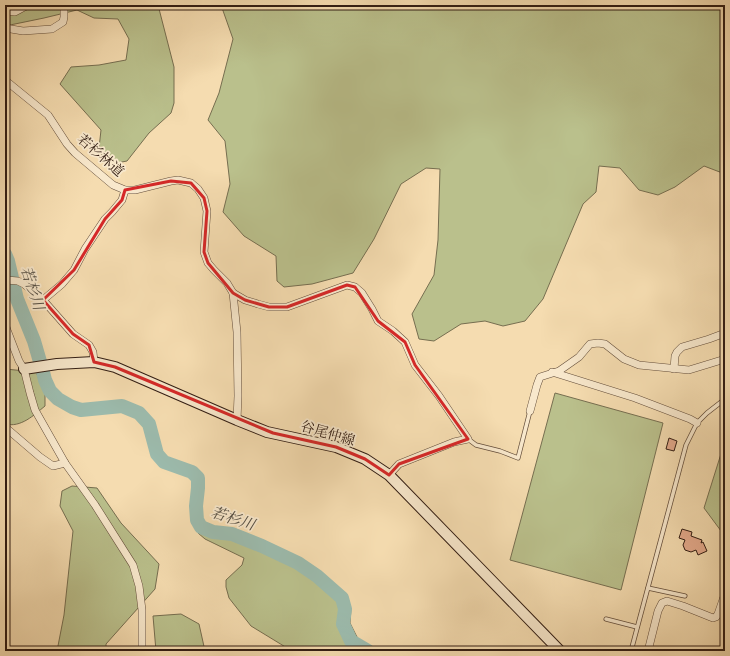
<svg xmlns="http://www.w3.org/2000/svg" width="730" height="656" font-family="'Gentium Book Plus','Noto Serif JP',serif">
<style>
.green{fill:#bac08c;stroke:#766e50}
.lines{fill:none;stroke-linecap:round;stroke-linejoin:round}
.river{stroke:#9cbbad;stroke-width:14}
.building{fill:#e3a98b;stroke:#321d13}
.lane-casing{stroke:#634d3a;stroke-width:5}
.street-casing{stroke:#634d3a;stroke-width:8}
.secondary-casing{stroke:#321d13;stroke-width:12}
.lane{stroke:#f8e8cc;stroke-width:3.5}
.street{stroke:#f8e8cc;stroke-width:7}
.secondary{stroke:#f8e8cc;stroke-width:10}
.marked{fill:none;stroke:#d62828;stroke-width:3;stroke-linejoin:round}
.labels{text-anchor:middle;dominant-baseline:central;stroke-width:3.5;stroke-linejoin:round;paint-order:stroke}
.street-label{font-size:14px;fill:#321d13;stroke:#f8e8cc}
.water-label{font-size:15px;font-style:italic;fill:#524c41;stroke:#f8e8cc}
</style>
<rect width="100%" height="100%" fill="#f5dcb0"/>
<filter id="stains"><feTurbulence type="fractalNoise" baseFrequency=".005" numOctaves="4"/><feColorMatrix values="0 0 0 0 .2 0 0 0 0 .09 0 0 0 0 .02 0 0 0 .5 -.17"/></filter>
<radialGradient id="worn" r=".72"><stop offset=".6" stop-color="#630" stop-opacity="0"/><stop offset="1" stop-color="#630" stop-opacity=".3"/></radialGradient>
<g class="green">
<polygon points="5,5 158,5 174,67 174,103 171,113 149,133 127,161 106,165 99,148 101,130 60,84 71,67 99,65 126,60 129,39 118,19 94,18 77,10 44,18 10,25 5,22"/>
<polygon points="221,5 725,5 725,174 704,166 675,187 658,195 639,190 620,168 599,166 596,192 583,204 543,299 525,321 503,326 485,321 461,324 434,341 419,339 412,314 434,275 438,240 440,169 426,168 401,184 374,239 353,273 312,284 284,287 277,281 276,256 244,236 223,212 230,184 225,141 208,120 219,93 233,39"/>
<path d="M5,369L36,372L45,393V406C34,415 21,428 5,424Z"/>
<polygon points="555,393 663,423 621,590 510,560"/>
<polygon points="725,441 725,535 724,535 704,508"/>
<polygon points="72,486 97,488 121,523 159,564 155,589 106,644 106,651 57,651 64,615 73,531 60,506 62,491"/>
<polygon points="225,528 299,558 351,608 350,623 358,639 363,651 292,651 251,626 229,598 226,587 226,580 242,565 244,558 205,539 198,533"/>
<polygon points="181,614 199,624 205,651 156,651 153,616"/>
</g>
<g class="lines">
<polyline class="river" points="5,254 8,261 17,299 34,341 43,372 45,380 50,391 58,399 72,407 81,410 122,406 139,413 149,424 157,454 164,462 192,472 198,478 198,488 196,506 197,520 201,527 213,532 232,534 262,546 298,563 317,576 342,598 345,609 343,624 351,641 368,651"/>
</g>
<g class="building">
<polygon points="669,438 677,441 674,451 666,449"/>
<polygon points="682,529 692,532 691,536 702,540 701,543 703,542 707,551 698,555 696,550 691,552 685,550 683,545 685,540 679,538"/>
</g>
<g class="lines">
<defs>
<g id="lane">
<polyline points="468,439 476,445 500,451 518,458 530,411"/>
<polyline points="648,588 685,596"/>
<polyline points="606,619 637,627"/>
<polyline points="631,651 686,445 697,423 707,413 725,399"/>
</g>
<g id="street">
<polyline points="5,11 15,12 28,5"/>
<polyline points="5,28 23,31 52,29 63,22 64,17 64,5"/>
<polyline points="5,80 48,115 67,144 75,153 113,185 125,190 135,190 171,181 178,180 191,183 198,189 204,198 207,211 204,252 208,263 214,270 227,283 233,293 237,332 238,396 237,420"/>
<polyline points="5,274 6,280 5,290 5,323 7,330 19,361 24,369 30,393 35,410 65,463 95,505 133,565 139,586 142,610 142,651"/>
<polyline points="6,280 18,281 24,284 43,300 73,334 89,345 93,352 94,362"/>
<polyline points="233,293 245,300 258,304 269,307 287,307 347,285 355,287 362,293 372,309 378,321 393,331 405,342 415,365 439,396 468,439 454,442 399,464 389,475"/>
<polyline points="43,300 62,284 74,270 85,249 105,219 112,212 122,200 125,190"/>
<polyline points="674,369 675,356 677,352 682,347 709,339 725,333"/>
<polyline points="552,372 635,398 690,419 697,423"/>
<polyline points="530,411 537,385 540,377 559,371 579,357 590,344 598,343 605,344 624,359 639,365 689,370 725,359"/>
<polyline points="5,427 40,457 53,466 65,463"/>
<polyline points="648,651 658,611 662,603 667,601 683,606 713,618 716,617 718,614 725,594"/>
</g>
<polyline id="secondary" points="24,369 57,364 94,362 115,367 237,420 267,432 336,447 365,459 389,475 560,651"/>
</defs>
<use href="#lane" class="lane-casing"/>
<use href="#street" class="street-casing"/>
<use href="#secondary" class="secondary-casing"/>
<use href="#lane" class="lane"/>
<use href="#street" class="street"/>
<use href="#secondary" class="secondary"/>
</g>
<path class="marked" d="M171,181L191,183L204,198L207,211L204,252L208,263L233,293L245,300L269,307H287L347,285L355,287L378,321L405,342L415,365L468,439L399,464L389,475L365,459L336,447L273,433L115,367L94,362L89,345L73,334L43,300L74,270L105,219L122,200L125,190Z"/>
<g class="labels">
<g class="street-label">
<text transform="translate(101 155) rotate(41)">若杉林道</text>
<text transform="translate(328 433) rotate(16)">谷尾仲線</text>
</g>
<g class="water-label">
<text transform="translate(33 288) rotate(72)">若杉川</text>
<text transform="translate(233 518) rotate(18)">若杉川</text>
</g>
</g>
<rect width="730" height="656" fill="none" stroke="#f5dcb0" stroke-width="20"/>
<rect x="6" y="6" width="718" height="644" fill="none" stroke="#321d13" stroke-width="2"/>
<rect x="10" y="10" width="710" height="636" fill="none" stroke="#321d13"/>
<rect width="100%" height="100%" filter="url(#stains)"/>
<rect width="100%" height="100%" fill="url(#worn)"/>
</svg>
